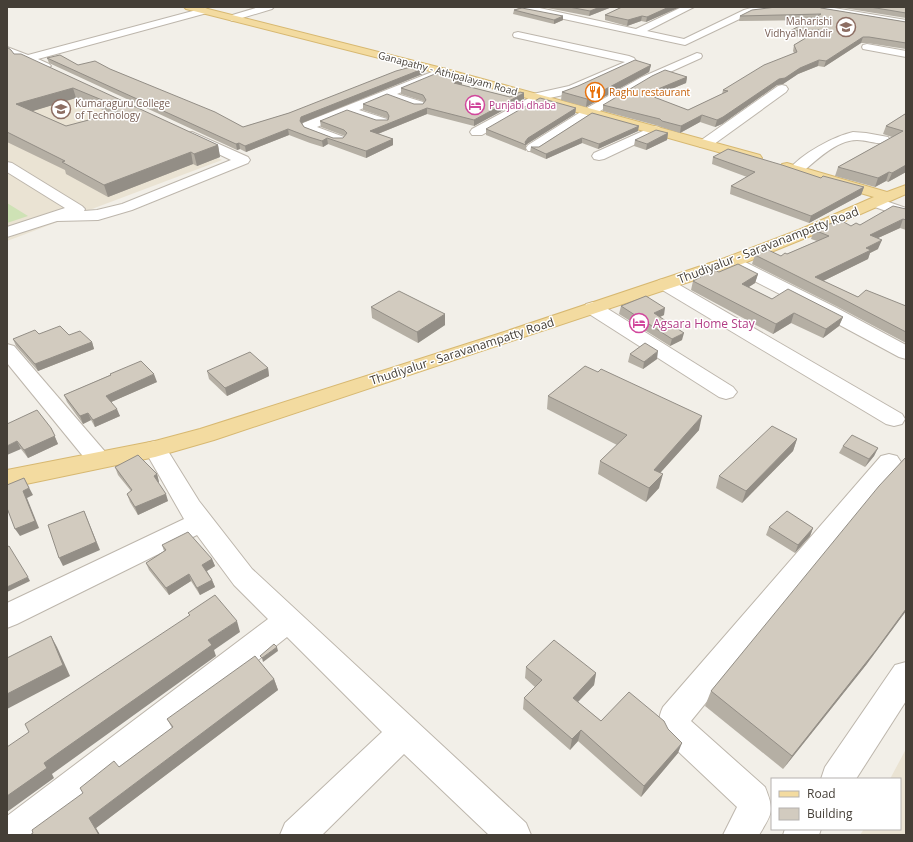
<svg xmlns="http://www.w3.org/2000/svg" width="913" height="842" font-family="'Open Sans',sans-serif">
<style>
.education{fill:#eae3d3}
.green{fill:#cee2b5}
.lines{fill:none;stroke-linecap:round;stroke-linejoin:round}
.minor-casing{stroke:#bdb6ac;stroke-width:2}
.major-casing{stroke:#d7b871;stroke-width:2}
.minor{fill:#fff;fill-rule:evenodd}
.major{fill:#f3dba0;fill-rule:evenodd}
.wall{fill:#b5afa4;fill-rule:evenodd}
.shaded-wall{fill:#938e86}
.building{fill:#d2cbbf;stroke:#938e86;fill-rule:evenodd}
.labels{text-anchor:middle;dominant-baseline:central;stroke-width:3;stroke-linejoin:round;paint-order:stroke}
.far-education-label{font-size:10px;fill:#785e54;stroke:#fff;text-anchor:end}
.far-street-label{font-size:10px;fill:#453f37;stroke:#fff}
.far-food-label{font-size:10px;fill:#c56008;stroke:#fff;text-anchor:start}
.far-hotel-label{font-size:10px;fill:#b23c85;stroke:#fff;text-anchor:start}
.street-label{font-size:12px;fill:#453f37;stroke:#fff}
.hotel-label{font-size:12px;fill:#b23c85;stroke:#fff;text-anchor:start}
</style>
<rect width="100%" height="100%" fill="#f2efe8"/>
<g class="education">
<polygon points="7,58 222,160 7,241"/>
<polygon points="906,749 906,835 860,835 864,829 900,829 900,779 890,779"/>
</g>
<polygon class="green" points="7,203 28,216 7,223"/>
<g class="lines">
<defs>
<g id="minor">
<polygon points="259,7 274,7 272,9 232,21 227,18 229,16"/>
<path d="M517,7H535L636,29L682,7H694L647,31L684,39L744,10C754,7 764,5 774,8L776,10C770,15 758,12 750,14L685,45L522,10Z"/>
<polygon points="817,7 828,7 906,20 906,26 820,12 815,9"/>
<polygon points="204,8 207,9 209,11 207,13 38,59 49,64 51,66 45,69 26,62 17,62 16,60 17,58 7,54 7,47 28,55"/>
<polygon points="518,32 629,56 634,58 637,62 631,68 577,92 545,99 482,135 472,135 470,132 472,129 531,97 533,94 569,86 625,62 514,37 513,35 514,33"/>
<polygon points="867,44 906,51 906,57 863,49 862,47 863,45"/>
<polygon points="697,53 701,54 702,56 701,58 650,81 595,114 538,151 528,151 526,148 528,145 587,108 642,77"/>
<polygon points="442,68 446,69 448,71 446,73 397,94 423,102 425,105 423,108 415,108 387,98 359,110 387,119 388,122 387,125 377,125 348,114 317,127 344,137 346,140 344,143 334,143 305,132 302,126 303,123"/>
<polygon points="782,85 786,86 788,89 786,92 710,147 700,147 698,144 700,141 778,86"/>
<polygon points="654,126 659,127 661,130 659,133 604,159 599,160 594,159 592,156 594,153"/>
<polygon points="192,132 248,157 250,160 248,163 132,210 98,220 57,221 7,237 7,227 65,208 7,172 7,162 12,163 82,206 85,209 84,211 97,210 122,204 231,160 187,139 185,136 187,133"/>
<path d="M853,132L866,133L888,137L890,140L888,143C878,145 867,140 857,140C836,140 816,161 801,173L796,174L791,173L789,170C800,154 835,136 853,132Z"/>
<polygon points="877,198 906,208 906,218 872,206 869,203 872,200"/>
<polygon points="731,257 737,258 837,308 906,345 906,359 899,357 823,316 725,266 722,262 725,258"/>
<polygon points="665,279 671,280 902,414 905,419 902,424 894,426 886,424 659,288 656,284 659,280"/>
<polygon points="593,302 600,304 733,387 737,392 733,397 726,399 719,397 586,312 584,308 586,304"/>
<polygon points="7,344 14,346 107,454 111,460 107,466 99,468 91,466 7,363"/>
<polygon points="155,441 163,443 199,501 252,569 526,823 531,835 489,835 404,754 322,835 280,835 285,823 382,732 287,637 38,835 7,835 7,816 268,619 234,585 197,535 17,624 7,628 7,603 184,519 144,449 147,443"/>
<path d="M889,454L897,456L901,462L897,468L691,721L765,787C775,812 772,813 759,835H723L737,807L665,739C659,725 657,720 663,707L881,456Z"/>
<polygon points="906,662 906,701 856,779 821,779 825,767 895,665"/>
<polygon points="785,829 821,829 819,835 783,835"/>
</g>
<g id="major">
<polygon points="184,7 200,7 446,69 760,155 762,158 760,161 755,162 750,161 438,73 186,9"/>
<polygon points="787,163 887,192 906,185 906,194 813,235 737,266 214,440 155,457 7,488 7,470 155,441 200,429 498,334 725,258 801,229 874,197 782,170 780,167 782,164"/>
</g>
</defs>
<use href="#minor" class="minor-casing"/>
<use href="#major" class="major-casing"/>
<use href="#minor" class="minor"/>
<use href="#major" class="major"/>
</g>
<g class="wall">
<polygon points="542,7 612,7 589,16"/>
<polygon points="622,7 680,7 646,22 641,21 627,26 605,20 605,15"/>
<polygon points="775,7 819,7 821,8 906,22 906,49 867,43 861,43 824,67 818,66 798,74 783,84 777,85 722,124 715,127 700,122 680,133 661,127 659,126 603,111 603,105 687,77 686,83 654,96 655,98 688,110 722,94 723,90 794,53 793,51 794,45 809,36 789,37 790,31 811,20 739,21 740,16 776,8"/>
<polygon points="837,7 906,7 906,18"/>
<polygon points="514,10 563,20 554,24 513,14"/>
<path d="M7,47L14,54L218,145L220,157L197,166L193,164L108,197L66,174L65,170L7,142ZM76,98L112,114L66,126L32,111Z"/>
<polygon points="47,58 78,65 110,69 243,127 289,113 425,68 425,73 302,123 304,127 333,138 343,138 345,136 321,127 320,121 388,120 388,119 387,118 363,110 363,104 423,104 424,102 423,101 401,94 401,88 462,83 462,85 510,97 524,99 474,126 427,114 378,134 393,139 393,145 366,158 328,144 323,147 310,143 289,135 246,152 240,149 237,150 49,63"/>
<polygon points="651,65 649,72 586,107 561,100 562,92"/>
<polygon points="576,108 575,114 527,144 526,145 526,151 486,135 486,129"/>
<polygon points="592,113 638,131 598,149 582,143 546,159 530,152 531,147 539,147"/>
<polygon points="905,114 906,172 888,182 886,181 875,187 835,176 838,167 892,137 883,134 886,126"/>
<polygon points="668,133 667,140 646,150 634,146 635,140"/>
<polygon points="713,157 821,178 864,187 861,195 809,223 730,194 731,186 747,177 712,164"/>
<polygon points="906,209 906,230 900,228 878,238 878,249 870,253 868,259 823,281 858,297 906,306 906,343 838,307 752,264 755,255 781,256 787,254 817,241 811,239 814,230 860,225"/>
<polygon points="719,272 758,274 755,283 749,287 772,299 843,317 839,326 823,338 791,323 773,334 691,290 693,281"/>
<polygon points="621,306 664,315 660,317 682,340 670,346 619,314"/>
<polygon points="371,307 445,314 445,325 418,343 372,318"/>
<polygon points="39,334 69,335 92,342 94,349 38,371 16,346 13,339"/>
<polygon points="630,354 657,359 643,369 628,362"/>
<polygon points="268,368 269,376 227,396 209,379 207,371"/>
<polygon points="110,374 157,382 111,402 120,416 95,427 91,420 83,424 67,402 64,395 110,375"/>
<polygon points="548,396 699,430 660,473 659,488 646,502 598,474 600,461 617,445 547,409"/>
<polygon points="7,424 51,428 58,444 28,458 21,449"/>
<polygon points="797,439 793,451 742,503 716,488 719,476"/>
<polygon points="843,446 878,448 874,456 865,467 839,453"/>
<polygon points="906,457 906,611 866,665 783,769 705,706 711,691"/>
<polygon points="115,467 157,474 159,482 158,483 168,501 138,515 130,502 127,494 131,491 118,475"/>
<polygon points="769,527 813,528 810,536 795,553 766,535"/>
<polygon points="162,545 212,559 215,566 207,571 212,580 215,587 200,595 191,581 169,595 149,570 146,563 164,551"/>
<polygon points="526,667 596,673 594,685 578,702 601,721 678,753 641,797 578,741 570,750 523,709 524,698 535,687 525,678"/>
<polygon points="274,679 278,690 96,828 100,835 30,835 119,767 172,728 167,719"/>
</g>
<g class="shaded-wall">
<polygon points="600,7 612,7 589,16 590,11"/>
<polygon points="669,7 680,7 646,22 647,17"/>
<polygon points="563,16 563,20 554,24 554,20"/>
<polygon points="642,16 641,21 627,26 628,20"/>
<polygon points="863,37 861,43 824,67 826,61"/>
<polygon points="819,60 818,66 798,74 783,84 777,85 722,124 715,127 717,120 779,79 800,68"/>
<polygon points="651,65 649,72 586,107 587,99"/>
<polygon points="425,68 425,73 302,123 301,127 300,121 301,117"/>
<polygon points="462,77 462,85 454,83 458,79"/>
<polygon points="687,77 686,83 645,100 646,94"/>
<polygon points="73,88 76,98 20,115 16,104"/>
<polygon points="524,93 524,99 474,126 474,120"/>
<polygon points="427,108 427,114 370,137 370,131"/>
<polygon points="576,108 575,114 527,144 526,145 525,142 528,138"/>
<polygon points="702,115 700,122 680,133 681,126"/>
<polygon points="639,126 638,131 598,149 599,144"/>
<polygon points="288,129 289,135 246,152 245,146"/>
<polygon points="668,133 667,140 646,150 647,144"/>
<polygon points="327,138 328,144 323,147 322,141"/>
<polygon points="582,138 582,143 546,159 546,154"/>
<polygon points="393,139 393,145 366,158 366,151"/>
<polygon points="239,143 240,149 237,150 236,144"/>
<polygon points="218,145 220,157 197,166 194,154"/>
<polygon points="191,152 193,164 108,197 104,185"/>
<polygon points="906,165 906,172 888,182 892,173"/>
<polygon points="889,172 886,181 875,187 878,178"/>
<polygon points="864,187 861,195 809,223 811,216"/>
<polygon points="903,219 900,228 867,243 870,235"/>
<polygon points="882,240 878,249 870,253 868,259 815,285 815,277 866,248"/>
<polygon points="758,274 755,283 739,293 742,284"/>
<polygon points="665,308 664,315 653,320 654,313"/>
<polygon points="794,313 791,323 773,334 776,324"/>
<polygon points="445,314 445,325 418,343 417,332"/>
<polygon points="843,317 839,326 823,338 826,329"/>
<polygon points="684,333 682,340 670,346 672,339"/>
<polygon points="92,342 94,349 38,371 35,364"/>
<polygon points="658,351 657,359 643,369 644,362"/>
<polygon points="268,368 269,376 227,396 225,388"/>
<polygon points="154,374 157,382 109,403 106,396"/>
<polygon points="117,409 120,416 95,427 93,420"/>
<polygon points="88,413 91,420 83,424 80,416"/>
<polygon points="702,416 699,430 651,483 654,470"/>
<polygon points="51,428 58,444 28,458 24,450"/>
<polygon points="797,439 793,451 742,503 746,491"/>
<polygon points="17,441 21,449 7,455 7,446"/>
<polygon points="878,448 874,456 865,467 869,459"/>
<polygon points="157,474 159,482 157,483 154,476"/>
<polygon points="663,474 659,488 646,502 649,488"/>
<polygon points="24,478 33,495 27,498 39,528 20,536 15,529 23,491"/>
<polygon points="166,494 168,501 138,515 135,507"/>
<polygon points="84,511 100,550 63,566 59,558"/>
<polygon points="813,528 810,536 795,553 798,545"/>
<polygon points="212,559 215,566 205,572 202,565"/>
<polygon points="189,574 191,581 169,595 166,588"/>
<polygon points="28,577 30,581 7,592 7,587"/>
<polygon points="212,580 215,587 200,595 197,588"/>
<polygon points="906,609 906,611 866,665 783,769 792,756"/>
<polygon points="237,621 240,632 214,650 216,656 52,774 54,778 7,812 7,796 44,763 208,640"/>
<polygon points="51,636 57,647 70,676 7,709 7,694"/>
<polygon points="277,647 278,651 263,662 262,658"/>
<polygon points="596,673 594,685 571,709 573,698"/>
<polygon points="274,679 278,690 96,828 100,835 99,835 89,818"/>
<polygon points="581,730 578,741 570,750 572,739"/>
<polygon points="682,743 678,753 641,797 644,786"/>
</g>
<g class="building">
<polygon points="569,7 600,7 590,11"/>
<polygon points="622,7 669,7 647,17 642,16 628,20 605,15"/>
<polygon points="776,7 819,7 821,8 906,22 906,43 869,37 863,37 826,61 819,60 800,68 785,78 779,79 723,117 717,120 702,115 681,126 662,121 660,119 603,105 652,76 665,70 687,77 646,94 656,96 654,97 688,110 728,91 723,90 764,65 797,52 794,45 819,30 790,31 821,14 740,16 752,10"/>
<polygon points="870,7 906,7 906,13"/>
<polygon points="522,8 563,16 554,20 514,10"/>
<path d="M7,47L11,50L14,54H21L218,145L194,154L191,152L104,185L62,162L65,161L7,132ZM73,88L119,107L113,109L119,112L66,126L16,104Z"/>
<polygon points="60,55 78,65 95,61 110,69 215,112 243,127 289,113 396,71 418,65 425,68 301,117 300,121 304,127 333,138 343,138 347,133 344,130 320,121 347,110 376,120 388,120 389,116 387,112 363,104 387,94 414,104 423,104 426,100 423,95 401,88 442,71 462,77 458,79 462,80 454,83 510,97 520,92 524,93 474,120 427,108 370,131 393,139 366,151 327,138 322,141 309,137 288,129 245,146 239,143 236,144 47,58"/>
<polygon points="635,60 651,65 587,99 562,92 578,86"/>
<polygon points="540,98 576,108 528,138 525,142 526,145 486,129"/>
<polygon points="592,113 639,126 599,144 582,138 546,154 531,147 539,147"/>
<polygon points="905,114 906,114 906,165 892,173 889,172 878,178 838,167 903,131 886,126"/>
<polygon points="656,130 668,133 647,144 635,140"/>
<polygon points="728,149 782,165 821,178 823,176 864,187 811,216 731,186 755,172 713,157"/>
<polygon points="893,206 906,209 906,220 903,219 870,235 882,240 866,248 871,250 815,277 858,297 866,290 906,306 906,332 841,298 755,255 766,249 781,256 785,253 787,254 829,236 814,230 840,220 851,226 856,223 860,225"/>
<polygon points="738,264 758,274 742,284 772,299 788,289 843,317 826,329 794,313 776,324 693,281 714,270 719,272"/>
<polygon points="399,291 445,314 417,332 371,307"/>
<polygon points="646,296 665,308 654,313 684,333 672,339 621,306"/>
<polygon points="60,326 69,335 80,331 92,342 35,364 13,339 35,330 39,334"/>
<polygon points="645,343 658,351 644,362 630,354"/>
<polygon points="250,352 268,368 225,388 207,371"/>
<polygon points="141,361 154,374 106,396 117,409 93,420 88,413 80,416 64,395 111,375 110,374"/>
<polygon points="585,366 598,372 601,369 702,416 654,470 663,474 649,488 600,461 627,435 548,396"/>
<polygon points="37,410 51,428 55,436 24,450 17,441 7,446 7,424"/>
<polygon points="772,426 797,439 746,491 719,476"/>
<polygon points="852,435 878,448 869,459 843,446"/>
<polygon points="138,455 157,474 154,476 166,494 135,507 127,494 132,490 115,467"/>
<polygon points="906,457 906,609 876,650 792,756 711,691 879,486"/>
<polygon points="24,478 29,488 23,491 35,521 15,529 7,508 7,485"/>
<polygon points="84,511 96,542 59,558 48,525"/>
<polygon points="787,511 813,528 798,545 769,527"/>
<polygon points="188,532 212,559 202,565 212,580 197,588 189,574 166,588 146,563 166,550 162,545"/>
<polygon points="9,546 28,577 7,587 7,547"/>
<polygon points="215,595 237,621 208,640 212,645 44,763 47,768 7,796 7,747 29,732 25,724 190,615 188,613"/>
<polygon points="51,636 63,665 7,694 7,658"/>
<polygon points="554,640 596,673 573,698 601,721 629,692 664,721 668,729 682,743 644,786 581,730 572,739 524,698 542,680 526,667"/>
<polygon points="274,644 277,647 262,658 260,656"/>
<polygon points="255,656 274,679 89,818 99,835 30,835 33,833 32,830 83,793 80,788 114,761 119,767 173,727 167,719"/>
</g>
<defs>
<symbol id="school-ring" viewBox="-11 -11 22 22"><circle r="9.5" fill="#fff" stroke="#8d6e63" stroke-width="1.5"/><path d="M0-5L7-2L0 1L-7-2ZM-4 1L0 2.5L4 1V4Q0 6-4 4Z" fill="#8d6e63"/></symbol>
<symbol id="restaurant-ring" viewBox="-11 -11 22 22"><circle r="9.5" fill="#fff" stroke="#e8710a" stroke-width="1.5"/><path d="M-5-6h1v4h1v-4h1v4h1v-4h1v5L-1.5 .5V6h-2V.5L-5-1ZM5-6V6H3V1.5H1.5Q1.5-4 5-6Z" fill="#e8710a"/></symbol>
<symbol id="hotel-ring" viewBox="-11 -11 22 22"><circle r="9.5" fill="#fff" stroke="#d1479c" stroke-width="1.5"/><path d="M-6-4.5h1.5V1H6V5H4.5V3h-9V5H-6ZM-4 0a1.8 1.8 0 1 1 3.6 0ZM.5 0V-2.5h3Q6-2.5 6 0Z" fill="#d1479c"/></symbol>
<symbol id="university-ring" viewBox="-11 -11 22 22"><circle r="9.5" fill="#fff" stroke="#8d6e63" stroke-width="1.5"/><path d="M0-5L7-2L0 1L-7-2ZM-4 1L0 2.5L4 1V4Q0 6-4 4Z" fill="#8d6e63"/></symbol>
</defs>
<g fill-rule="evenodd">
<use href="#school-ring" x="835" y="16" width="22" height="22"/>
<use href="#restaurant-ring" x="584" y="81" width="22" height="22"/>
<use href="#hotel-ring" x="464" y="94" width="22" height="22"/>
<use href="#university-ring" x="50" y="98" width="22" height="22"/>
<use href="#hotel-ring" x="628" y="312" width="22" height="22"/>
</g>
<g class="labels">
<g class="far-education-label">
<text x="832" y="21">Maharishi<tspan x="832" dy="12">Vidhya Mandir</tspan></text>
<text x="75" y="103" text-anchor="start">Kumaraguru College<tspan x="75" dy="12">of Technology</tspan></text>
</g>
<g class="far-street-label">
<text transform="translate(448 73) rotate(15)">Ganapathy - Athipalayam Road</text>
</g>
<g class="far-food-label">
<text x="609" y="92">Raghu restaurant</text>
</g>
<g class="far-hotel-label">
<text x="489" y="105">Punjabi dhaba</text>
</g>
<g class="street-label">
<text transform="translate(768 245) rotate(-21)">Thudiyalur - Saravanampatty Road</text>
<text transform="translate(462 351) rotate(-18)">Thudiyalur - Saravanampatty Road</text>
</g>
<g class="hotel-label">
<text x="653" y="323">Agsara Home Stay</text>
</g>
</g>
<rect width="913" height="842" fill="none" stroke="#453f37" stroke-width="16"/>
<rect x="771" y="778" width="130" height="52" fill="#ffffff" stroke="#b5b2af"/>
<rect x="779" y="791" width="20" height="6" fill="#f3dba0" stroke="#b5b2af"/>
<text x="807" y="798" font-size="12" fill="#453f37">Road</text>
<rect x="779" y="808" width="20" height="12" fill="#d2cbbf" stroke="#b5b2af"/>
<text x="807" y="818" font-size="12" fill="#453f37">Building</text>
</svg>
